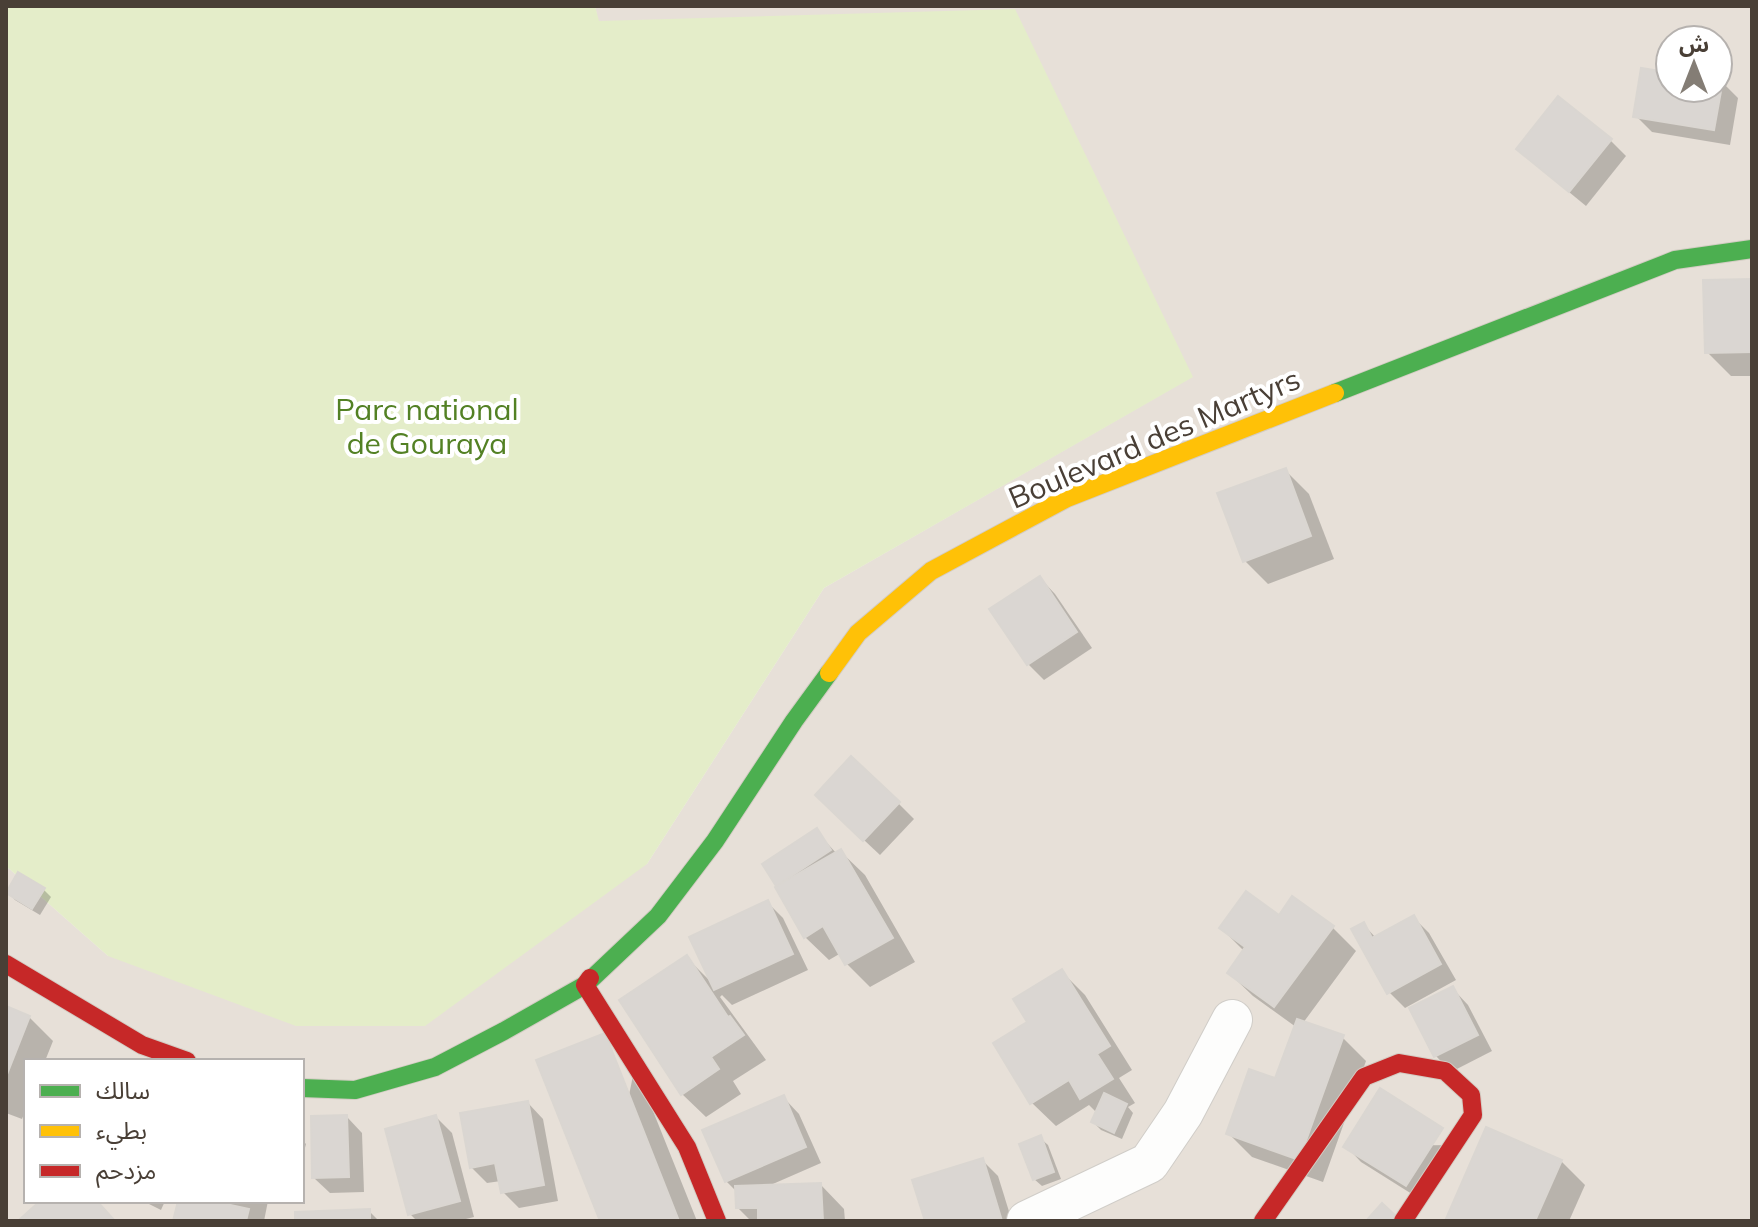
<svg xmlns="http://www.w3.org/2000/svg" width="1758" height="1227" font-family="Mulish,'Noto Sans Arabic',sans-serif">
<style>
.residential{fill:#e7e0d8;fill-rule:evenodd}
.green{fill:#e4edc9}
.shadow{fill:#0003}
.building{fill:#dad6d2;stroke:#dad6d1;stroke-width:2}
.lines{fill:none;stroke-linecap:round;stroke-linejoin:round}
.street-casing{stroke:#d0cdc8;stroke-width:42}
.fast-casing{stroke:#d3ccc3;stroke-width:20}
.slow-casing{stroke:#d3ccc3;stroke-width:20}
.jam-casing{stroke:#d3ccc3;stroke-width:20}
.street{stroke:#fdfdfc;stroke-width:40}
.fast{stroke:#4caf50;stroke-width:18}
.slow{stroke:#ffc107;stroke-width:18}
.jam{stroke:#c62828;stroke-width:18}
.labels{text-anchor:middle;dominant-baseline:central;stroke-width:8;stroke-linejoin:round;paint-order:stroke}
.park-label{font-size:30px;fill:#538124;stroke:#fff}
.street-label{font-size:30px;fill:#493f36;stroke:#fff}
</style>
<rect width="100%" height="100%" fill="#f2efeb"/>
<path class="residential" d="M595,6H1752V1221H6V866L108,956L647,864L824,588L1192,377L598,21ZM1670,40H1718V88H1670ZM26,1061H302V1201H26Z"/>
<polygon class="green" points="6,6 595,6 599,21 1015,9 1193,377 824,588 647,864 425,1026 296,1026 108,956 6,866"/>
<g class="shadow">
<polygon points="1670,56 1670,88 1718,88 1718,70 1726,78 1725,85 1738,98 1730,145 1652,132 1636,116 1662,73"/>
<polygon points="1610,140 1626,156 1586,206 1535,164 1519,148"/>
<polygon points="1752,281 1752,376 1731,376 1707,352"/>
<polygon points="1285,470 1309,494 1334,559 1268,584 1244,560"/>
<polygon points="1040,578 1055,594 1092,648 1044,680 1028,664 992,610"/>
<polygon points="898,803 914,819 880,855 833,811"/>
<polygon points="816,831 837,854 841,852 865,875 915,962 870,987 847,964 841,953 829,960 805,937 778,885"/>
<polygon points="44,890 51,897 40,915 15,900 8,892"/>
<polygon points="767,902 783,918 808,970 732,1005 722,995 720,997 766,1060 733,1081 741,1094 706,1117 682,1094 687,958 713,984"/>
<polygon points="1279,917 1332,927 1356,951 1303,1023 1342,1037 1366,1061 1323,1182 1252,1157 1228,1133 1277,1081 1296,1027 1253,996 1229,973 1245,952 1221,928"/>
<polygon points="1413,917 1429,933 1456,980 1405,1008 1389,992 1363,924 1376,938"/>
<polygon points="1061,971 1085,995 1132,1070 1119,1078 1135,1103 1128,1107 1133,1113 1122,1139 1101,1130 1093,1122 1097,1113 1089,1105 1056,1126 1032,1103 1030,1023"/>
<polygon points="1453,989 1468,1005 1492,1051 1451,1072 1436,1056"/>
<polygon points="6,1008 29,1017 53,1041 45,1061 26,1061 26,1109 22,1119 6,1113"/>
<polygon points="635,1066 697,1221 603,1221"/>
<polygon points="784,1098 799,1114 821,1163 766,1187 821,1185 844,1209 845,1221 751,1221 738,1208 737,1192 726,1181"/>
<polygon points="528,1103 543,1119 558,1201 519,1208 503,1192 501,1181 487,1183 471,1167"/>
<polygon points="347,1117 362,1133 364,1192 330,1193 314,1178"/>
<polygon points="436,1117 452,1133 474,1217 458,1221 417,1221 410,1214"/>
<polygon points="1040,1138 1048,1145 1061,1179 1042,1186 1034,1179"/>
<polygon points="302,1140 306,1144 302,1159"/>
<polygon points="1458,1145 1423,1201 1361,1162 1346,1146"/>
<polygon points="982,1160 998,1176 1012,1221 927,1221"/>
<polygon points="1561,1161 1585,1185 1569,1221 1447,1221"/>
<polygon points="143,1201 165,1201 161,1210"/>
<polygon points="180,1201 203,1201 217,1204 214,1201 268,1201 264,1221 175,1221"/>
<polygon points="369,1211 379,1221 297,1221"/>
</g>
<g class="building">
<polygon points="1663,53 1670,54 1670,88 1718,88 1718,80 1723,80 1714,130 1633,117 1641,68 1660,71"/>
<polygon points="1558,96 1612,139 1569,192 1516,149"/>
<polygon points="1752,279 1752,352 1705,353 1703,280"/>
<polygon points="1286,468 1311,536 1243,562 1217,493"/>
<polygon points="1040,576 1077,632 1027,665 989,609"/>
<polygon points="851,756 900,802 863,841 815,795"/>
<polygon points="817,828 831,850 776,886 762,864"/>
<polygon points="841,849 893,938 845,965 823,926 804,938 775,887"/>
<polygon points="18,872 45,888 32,909 6,893"/>
<polygon points="1246,891 1279,915 1292,896 1334,926 1274,1007 1227,973 1245,947 1219,928"/>
<polygon points="768,900 793,954 714,990 689,937"/>
<polygon points="1414,915 1441,964 1387,994 1351,929 1364,922 1372,938"/>
<polygon points="687,955 728,1017 730,1016 744,1035 711,1057 719,1069 681,1095 619,1000"/>
<polygon points="1062,969 1110,1046 1097,1054 1113,1079 1080,1099 1069,1080 1030,1104 993,1043 1027,1022 1013,999"/>
<polygon points="1453,986 1478,1035 1434,1057 1409,1008"/>
<polygon points="6,1006 30,1016 6,1077"/>
<polygon points="1297,1019 1344,1035 1299,1160 1226,1134 1249,1069 1275,1078"/>
<polygon points="605,1033 679,1221 600,1221 536,1060"/>
<polygon points="1380,1088 1443,1128 1406,1186 1343,1147"/>
<polygon points="1104,1093 1127,1104 1114,1133 1091,1122"/>
<polygon points="784,1095 806,1147 725,1182 702,1130"/>
<polygon points="528,1101 544,1185 501,1193 495,1163 470,1168 460,1113"/>
<polygon points="347,1115 349,1177 312,1178 311,1116"/>
<polygon points="436,1115 460,1201 408,1215 385,1129"/>
<polygon points="1486,1127 1562,1160 1535,1221 1445,1221"/>
<polygon points="1041,1135 1054,1172 1033,1180 1019,1144"/>
<polygon points="983,1158 1002,1221 925,1221 912,1180"/>
<polygon points="821,1183 823,1221 758,1221 758,1208 736,1208 735,1186"/>
<polygon points="40,1201 97,1201 115,1221 20,1221 19,1220"/>
<polygon points="178,1201 212,1201 249,1209 246,1221 173,1221"/>
<polygon points="1382,1203 1398,1218 1395,1221 1366,1221"/>
<polygon points="370,1209 370,1221 295,1221 295,1212"/>
</g>
<g class="lines">
<defs>
<polyline id="street" points="1027,1221 1149,1163 1183,1113 1232,1020"/>
<g id="fast">
<polyline points="1335,393 1675,260 1752,249"/>
<polyline points="302,1088 355,1090 435,1067 504,1031 585,985 658,916 715,841 794,721 829,673"/>
</g>
<polyline id="slow" points="829,673 858,633 931,571 1067,498 1335,393"/>
<g id="jam">
<polyline points="6,964 142,1045 187,1061"/>
<polyline points="590,978 585,985 687,1147 717,1221"/>
<polyline points="1263,1221 1364,1077 1399,1063 1445,1071 1471,1095 1473,1115 1403,1221"/>
</g>
</defs>
<use href="#street" class="street-casing"/>
<use href="#fast" class="fast-casing"/>
<use href="#slow" class="slow-casing"/>
<use href="#jam" class="jam-casing"/>
<use href="#street" class="street"/>
<use href="#fast" class="fast"/>
<use href="#slow" class="slow"/>
<use href="#jam" class="jam"/>
</g>
<g class="labels">
<g class="park-label">
<text x="427" y="409">Parc national<tspan x="427" dy="34">de Gouraya</tspan></text>
</g>
<g class="street-label">
<text transform="translate(1154 438) rotate(-23)">Boulevard des Martyrs</text>
</g>
</g>
<rect width="1758" height="1227" fill="none" stroke="#493f36" stroke-width="16"/>
<rect x="24" y="1059" width="280" height="144" fill="#ffffff" stroke="#b6b2af" stroke-width="2"/>
<rect x="40" y="1085" width="40" height="12" fill="#4caf50" stroke="#b6b2af" stroke-width="2"/>
<text x="96" y="1099" font-size="24" fill="#493f36">سالك</text>
<rect x="40" y="1125" width="40" height="12" fill="#ffc107" stroke="#b6b2af" stroke-width="2"/>
<text x="96" y="1139" font-size="24" fill="#493f36">بطيء</text>
<rect x="40" y="1165" width="40" height="12" fill="#c62828" stroke="#b6b2af" stroke-width="2"/>
<text x="96" y="1179" font-size="24" fill="#493f36">مزدحم</text>
<g transform="translate(1694 64)"><circle r="38" fill="#ffffff" stroke="#b6b2af" stroke-width="2"/>
<path d="M0-6L14 30L0 20L-14 30Z" fill="#847d75"/>
<text y="-12" font-size="22" font-weight="bold" text-anchor="middle" fill="#493f36">ش</text>
</g>
</svg>
